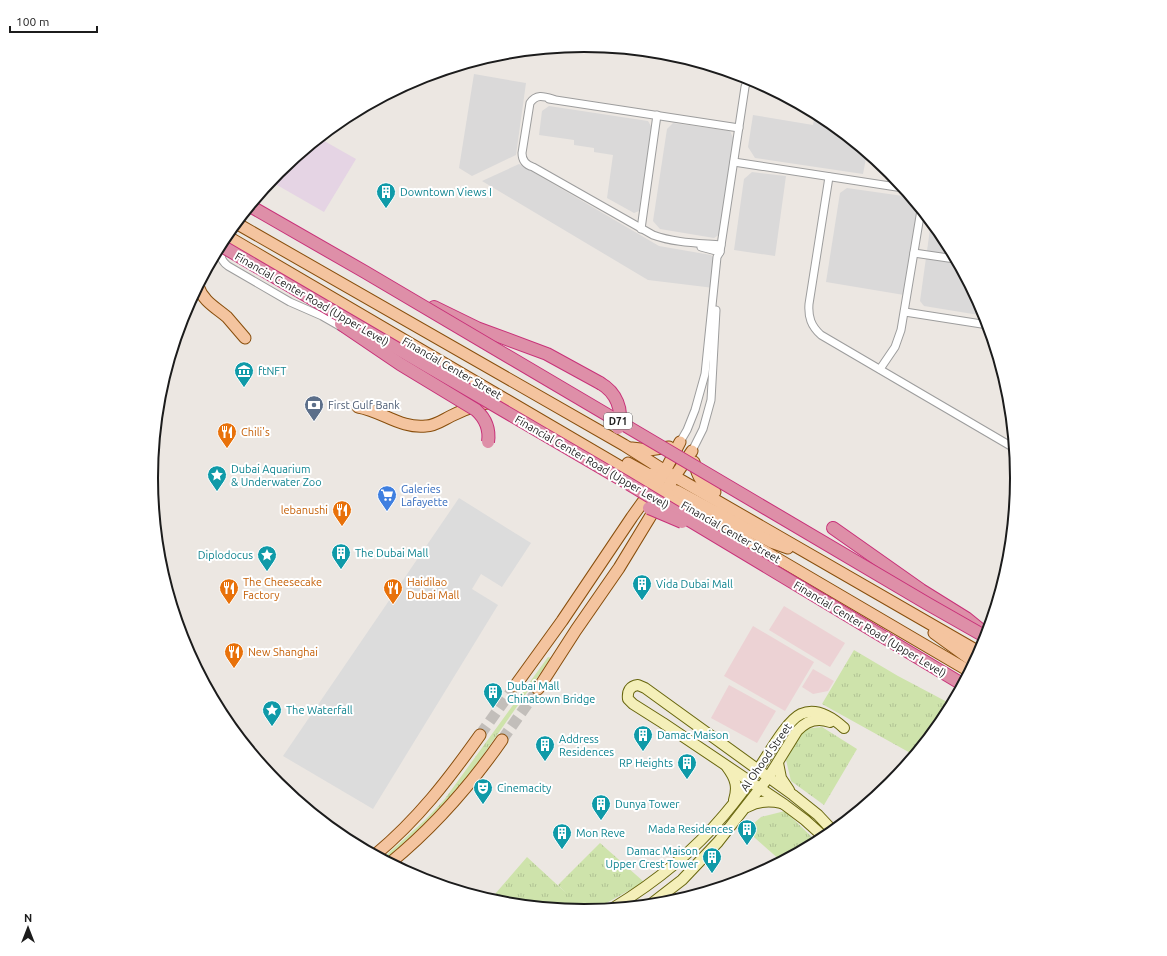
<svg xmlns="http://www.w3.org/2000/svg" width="1167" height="956" font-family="Ubuntu,sans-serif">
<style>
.residential{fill:#dad9d9}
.commercial{fill:#ecd2d4}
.industrial{fill:#e5d4e4}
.grass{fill:url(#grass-tufts)}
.parking{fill:#dcdcdc}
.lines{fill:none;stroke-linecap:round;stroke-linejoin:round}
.primary-tunnel{stroke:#c2beba;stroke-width:11;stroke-dasharray:11 5.5;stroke-linecap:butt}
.street-casing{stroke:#9d9d9d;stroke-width:9}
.secondary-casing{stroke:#68660d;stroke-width:12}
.primary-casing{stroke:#884e0c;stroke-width:13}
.highway-casing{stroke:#c83179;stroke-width:14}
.street{stroke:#fff;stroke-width:7}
.secondary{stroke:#f4efb9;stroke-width:10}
.primary{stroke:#f4c49f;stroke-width:11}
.highway{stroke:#de8fa8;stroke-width:12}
.highway-bridge-casing{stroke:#c83179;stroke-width:14;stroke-linecap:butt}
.highway-bridge{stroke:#de8fa8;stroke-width:12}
.labels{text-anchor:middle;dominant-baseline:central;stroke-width:4;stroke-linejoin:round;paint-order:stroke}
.shield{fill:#fff;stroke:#606060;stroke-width:1}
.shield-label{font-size:10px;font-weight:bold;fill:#1c1c1c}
.culture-label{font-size:11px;fill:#0d838f;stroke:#fff;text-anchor:start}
.street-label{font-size:11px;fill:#1c1c1c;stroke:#fff}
.service-label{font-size:11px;fill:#4e5e75;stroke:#fff;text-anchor:start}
.food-label{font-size:11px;fill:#c56008;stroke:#fff;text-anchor:start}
.shop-label{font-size:11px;fill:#366cbe;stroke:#fff;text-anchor:start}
.rim{fill:none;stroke:#1c1c1c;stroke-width:2}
</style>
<defs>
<pattern id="grass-tufts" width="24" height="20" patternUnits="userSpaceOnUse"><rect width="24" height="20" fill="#cee3ab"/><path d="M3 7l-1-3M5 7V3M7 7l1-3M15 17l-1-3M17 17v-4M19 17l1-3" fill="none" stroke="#b0c293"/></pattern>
</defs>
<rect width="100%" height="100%" fill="#ece7e2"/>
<g class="residential">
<polygon points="474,74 526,83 516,155 472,176 459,168"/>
<polygon points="549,106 648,121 652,128 639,211 634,213 607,198 613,155 594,152 594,148 574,145 574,140 539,135 542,111"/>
<polygon points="815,113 824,118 867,153 863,174 755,158 748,147 753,115 813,125"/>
<polygon points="673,123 730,131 734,140 720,234 714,238 660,229 653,221 667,129"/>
<polygon points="519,164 659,246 711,255 717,262 714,288 648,280 482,181"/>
<polygon points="752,172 786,176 775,256 734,250 744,179"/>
<polygon points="847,188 910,197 918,206 904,295 826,282 840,193"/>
<polygon points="931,222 944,238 985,316 924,306 920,301"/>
</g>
<g class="commercial">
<polygon points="784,606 845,643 830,667 769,630"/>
<polygon points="753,626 814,662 785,711 724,676"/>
<polygon points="813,669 834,681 828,691 813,694 802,687"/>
<polygon points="729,685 776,711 757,743 711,718"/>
</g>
<polygon class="industrial" points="319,138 356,159 324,212 270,181 277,172"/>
<g class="grass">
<polygon points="854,650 898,676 951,704 943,719 914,755 822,704"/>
<polygon points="548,657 551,658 455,795 387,862 382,859 425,820 444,800"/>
<polygon points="822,727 857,749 824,805 791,781 786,760 804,729"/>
<polygon points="785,811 817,842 781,861 746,830 761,817"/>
<polygon points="600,843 644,882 594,910 583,911 504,903 495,894 527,857 566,893 558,885"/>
</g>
<polygon class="parking" points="459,498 531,543 502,587 481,574 472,589 498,605 373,809 283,756"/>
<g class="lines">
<g class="primary-tunnel">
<polyline points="480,735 515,686"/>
<polyline points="502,740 538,689"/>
</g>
<defs>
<g id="street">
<polyline points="549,99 739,128"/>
<path d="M553,99C543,96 536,94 530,103L522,153C522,161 526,165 533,167L653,235C675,243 698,243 721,245"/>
<polyline points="734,162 903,188"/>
<path d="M829,177L809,304C808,317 811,326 821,335L1014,448"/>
<polyline points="641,229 657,115"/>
<path d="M225,245C219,253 220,260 228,266L290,302L322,316L343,328"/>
<polyline points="701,247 720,252"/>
<polyline points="914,253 955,259"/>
<polyline points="905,312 988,325"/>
<polyline points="880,369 895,347 901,330 921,210"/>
<polyline points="680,442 687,430 695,410 705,374 717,257 720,252 745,87 748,78"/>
<polyline points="692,451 703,429 711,400 716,310"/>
</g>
<g id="secondary">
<polyline points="778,763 781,778 789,790"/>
<path d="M727,767C736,779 738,787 734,800"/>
<path d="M747,807C758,801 769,800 781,803"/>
<path d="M825,838L805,820L785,805L663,723L633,704L628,699C627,691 630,686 638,685L645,688L793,795L818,815L833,831"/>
<path d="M651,904L682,880L718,842L768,778L797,731C806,721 817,717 830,722"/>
<path d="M613,908C654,883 693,852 724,815C736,801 747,786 757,771C767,757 786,721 801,714C817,707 833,718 844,728"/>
</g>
<g id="primary">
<polyline points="236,223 624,445 665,471 979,652"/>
<polyline points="225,235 969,671"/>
<path d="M198,286C203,301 215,307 227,317C233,324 239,331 245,338"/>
<path d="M358,407C382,411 401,429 426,426C435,426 443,420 451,416C465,409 479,403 495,402"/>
<polyline points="632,448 649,450 669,447"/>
<path d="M694,462C698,478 701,483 715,492"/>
<polyline points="628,463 648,474 668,477"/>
<polyline points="662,487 677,491 771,542 788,548"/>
<polyline points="934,633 974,662"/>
<polyline points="515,686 562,621 632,517 665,471 680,442"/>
<polyline points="538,689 576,630 619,568 675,476 692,451"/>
<path d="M375,855C418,819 448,780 480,735"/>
<path d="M390,863C434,827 470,786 502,740"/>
</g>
<g id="highway">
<polyline points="434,307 477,328 547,354 600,383"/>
<polyline points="833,528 921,590 966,618 982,631"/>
</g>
</defs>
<use href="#street" class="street-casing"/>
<use href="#secondary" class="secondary-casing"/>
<use href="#primary" class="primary-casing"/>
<use href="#highway" class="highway-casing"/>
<use href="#street" class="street"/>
<use href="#secondary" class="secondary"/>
<use href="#primary" class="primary"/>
<use href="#highway" class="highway"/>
<defs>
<g id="highway-bridge">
<polyline points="250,206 365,272 928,604 986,637"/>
<polyline points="220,245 624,481 962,684"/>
<path d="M341,324L400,364L476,410C486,419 490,429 488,442"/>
<path d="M600,383C616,392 624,410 618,428"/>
<polyline points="649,508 682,522"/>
</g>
</defs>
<use href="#highway-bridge" class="highway-bridge-casing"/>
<use href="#highway-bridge" class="highway-bridge"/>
</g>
<defs>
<symbol id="building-pin" viewBox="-11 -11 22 30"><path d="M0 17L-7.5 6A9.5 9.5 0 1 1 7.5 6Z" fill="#0f9aa8" stroke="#fff"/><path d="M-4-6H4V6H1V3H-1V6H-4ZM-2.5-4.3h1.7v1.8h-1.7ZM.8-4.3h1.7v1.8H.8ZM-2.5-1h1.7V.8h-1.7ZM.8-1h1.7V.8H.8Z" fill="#fff"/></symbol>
<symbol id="museum-pin" viewBox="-11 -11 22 30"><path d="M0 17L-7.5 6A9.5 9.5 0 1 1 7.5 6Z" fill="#0f9aa8" stroke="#fff"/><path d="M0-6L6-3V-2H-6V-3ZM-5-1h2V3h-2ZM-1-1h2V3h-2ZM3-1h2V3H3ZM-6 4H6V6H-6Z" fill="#fff"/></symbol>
<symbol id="bank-pin" viewBox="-11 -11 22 30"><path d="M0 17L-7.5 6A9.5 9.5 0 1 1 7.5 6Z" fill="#5c6f8a" stroke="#fff"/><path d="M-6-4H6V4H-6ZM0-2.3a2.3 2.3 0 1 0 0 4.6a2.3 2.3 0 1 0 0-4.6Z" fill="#fff"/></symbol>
<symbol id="restaurant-pin" viewBox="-11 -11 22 30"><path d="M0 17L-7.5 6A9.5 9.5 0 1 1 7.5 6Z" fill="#e8710a" stroke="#fff"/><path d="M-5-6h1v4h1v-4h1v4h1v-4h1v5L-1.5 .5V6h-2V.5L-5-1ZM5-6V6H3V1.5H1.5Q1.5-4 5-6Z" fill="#fff"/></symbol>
<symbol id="sight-pin" viewBox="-11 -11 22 30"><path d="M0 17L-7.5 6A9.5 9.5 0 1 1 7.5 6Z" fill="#0f9aa8" stroke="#fff"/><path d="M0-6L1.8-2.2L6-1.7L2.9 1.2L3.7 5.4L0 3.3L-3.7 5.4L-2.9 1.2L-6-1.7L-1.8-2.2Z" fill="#fff"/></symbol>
<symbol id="supermarket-pin" viewBox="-11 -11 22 30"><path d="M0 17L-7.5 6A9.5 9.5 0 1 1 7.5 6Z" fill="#3f7fe0" stroke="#fff"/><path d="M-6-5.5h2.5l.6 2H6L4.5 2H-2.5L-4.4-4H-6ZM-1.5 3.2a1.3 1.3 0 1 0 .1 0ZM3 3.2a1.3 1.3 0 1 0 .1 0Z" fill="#fff"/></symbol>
<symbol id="theatre-pin" viewBox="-11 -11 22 30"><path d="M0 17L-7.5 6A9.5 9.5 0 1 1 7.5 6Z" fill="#0f9aa8" stroke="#fff"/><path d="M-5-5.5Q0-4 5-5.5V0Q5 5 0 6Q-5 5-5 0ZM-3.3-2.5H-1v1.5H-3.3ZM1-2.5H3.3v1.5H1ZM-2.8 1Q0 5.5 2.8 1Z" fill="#fff"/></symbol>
</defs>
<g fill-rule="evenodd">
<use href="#building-pin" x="375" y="181" width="22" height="30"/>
<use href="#museum-pin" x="233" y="360" width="22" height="30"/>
<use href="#bank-pin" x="303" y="394" width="22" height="30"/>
<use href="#restaurant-pin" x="216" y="421" width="22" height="30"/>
<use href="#sight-pin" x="206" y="464" width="22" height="30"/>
<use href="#supermarket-pin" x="376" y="484" width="22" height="30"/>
<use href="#restaurant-pin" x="331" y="499" width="22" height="30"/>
<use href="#building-pin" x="330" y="542" width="22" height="30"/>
<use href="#sight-pin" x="256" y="544" width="22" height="30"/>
<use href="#building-pin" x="631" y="573" width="22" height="30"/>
<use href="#restaurant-pin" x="218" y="577" width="22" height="30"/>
<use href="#restaurant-pin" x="382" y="577" width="22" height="30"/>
<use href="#restaurant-pin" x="223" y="641" width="22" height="30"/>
<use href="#building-pin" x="482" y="681" width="22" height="30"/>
<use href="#sight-pin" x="261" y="699" width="22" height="30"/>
<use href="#building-pin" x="632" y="724" width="22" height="30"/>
<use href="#building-pin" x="534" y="734" width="22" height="30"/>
<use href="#building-pin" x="676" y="752" width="22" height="30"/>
<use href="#theatre-pin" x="472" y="777" width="22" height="30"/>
<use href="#building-pin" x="590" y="793" width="22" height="30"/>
<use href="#building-pin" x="736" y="818" width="22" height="30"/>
<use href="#building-pin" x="551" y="822" width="22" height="30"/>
<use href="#building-pin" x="701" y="846" width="22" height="30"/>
</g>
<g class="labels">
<rect class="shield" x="604" y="413" width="28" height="16" rx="3"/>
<g class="shield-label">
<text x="618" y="421">D71</text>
</g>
<g class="culture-label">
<text x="400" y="192">Downtown Views I</text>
<text x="258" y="371">ftNFT</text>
<text x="231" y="469">Dubai Aquarium<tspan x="231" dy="13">&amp; Underwater Zoo</tspan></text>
<text x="355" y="553">The Dubai Mall</text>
<text x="253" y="555" text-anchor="end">Diplodocus</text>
<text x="656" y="584">Vida Dubai Mall</text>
<text x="507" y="686">Dubai Mall<tspan x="507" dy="13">Chinatown Bridge</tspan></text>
<text x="286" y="710">The Waterfall</text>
<text x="657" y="735">Damac Maison</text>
<text x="559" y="739">Address<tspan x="559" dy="13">Residences</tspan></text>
<text x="673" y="763" text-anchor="end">RP Heights</text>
<text x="497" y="788">Cinemacity</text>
<text x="615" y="804">Dunya Tower</text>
<text x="733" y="829" text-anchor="end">Mada Residences</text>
<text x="576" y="833">Mon Reve</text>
<text x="698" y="851" text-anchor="end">Damac Maison<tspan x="698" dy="13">Upper Crest Tower</tspan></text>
</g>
<g class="street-label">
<text transform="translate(312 299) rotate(30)">Financial Center Road (Upper Level)</text>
<text transform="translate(452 368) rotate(30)">Financial Center Street</text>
<text transform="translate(592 462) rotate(30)">Financial Center Road (Upper Level)</text>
<text transform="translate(731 532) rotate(30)">Financial Center Street</text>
<text transform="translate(870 629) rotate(31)">Financial Center Road (Upper Level)</text>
<text transform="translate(766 757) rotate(-55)">Al Ohood Street</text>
</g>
<g class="service-label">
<text x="328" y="405">First Gulf Bank</text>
</g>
<g class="food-label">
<text x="241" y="432">Chili's</text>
<text x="328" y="510" text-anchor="end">lebanushi</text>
<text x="243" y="582">The Cheesecake<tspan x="243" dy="13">Factory</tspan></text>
<text x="407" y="582">Haidilao<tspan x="407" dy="13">Dubai Mall</tspan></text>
<text x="248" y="652">New Shanghai</text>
</g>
<g class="shop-label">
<text x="401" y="489">Galeries<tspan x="401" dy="13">Lafayette</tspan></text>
</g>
</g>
<path d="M0 0H1167V956H0ZM158 478a426 426 0 1 1 852 0a426 426 0 1 1-852 0Z" fill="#fff" fill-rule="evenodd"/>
<path class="rim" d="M158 478a426 426 0 1 1 852 0a426 426 0 1 1-852 0Z"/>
<g transform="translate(28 928)" stroke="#ffffff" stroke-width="3" paint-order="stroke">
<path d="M0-3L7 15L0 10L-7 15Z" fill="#1c1c1c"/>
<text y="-6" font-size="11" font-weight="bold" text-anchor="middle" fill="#1c1c1c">N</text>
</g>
<path d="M10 26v6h87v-6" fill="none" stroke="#1c1c1c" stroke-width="2"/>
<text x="16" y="26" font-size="12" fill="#1c1c1c" stroke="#ffffff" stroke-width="3" paint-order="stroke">100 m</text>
</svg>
